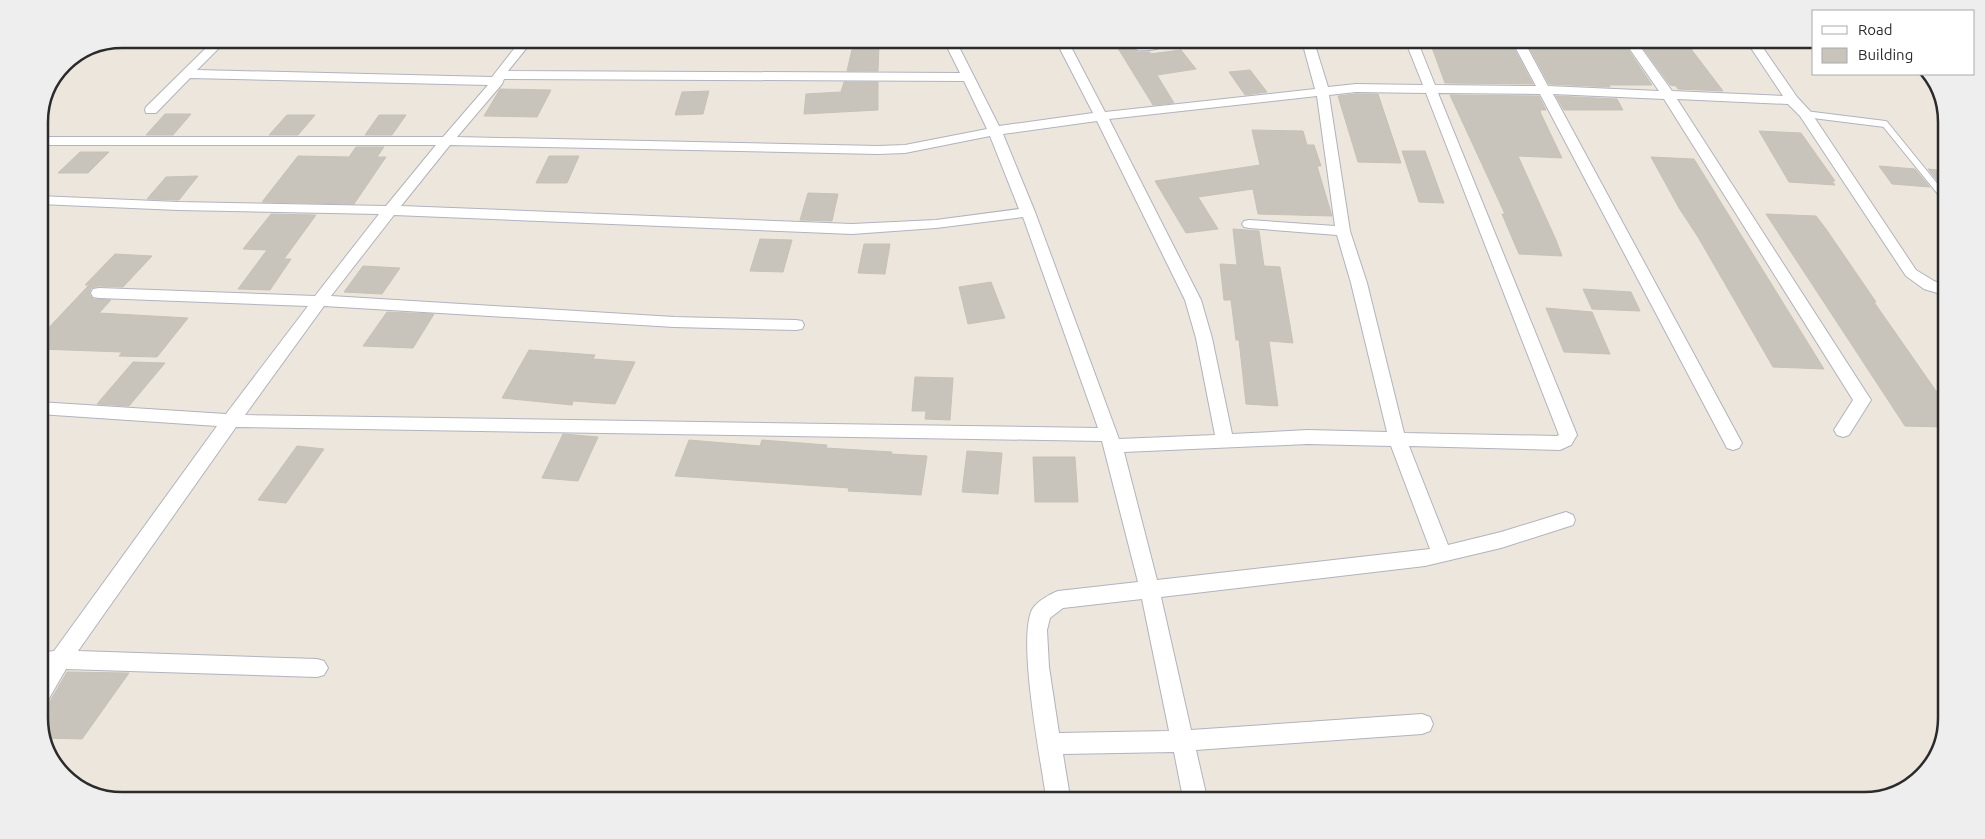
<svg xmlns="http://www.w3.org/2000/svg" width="1985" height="839" font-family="Ubuntu,sans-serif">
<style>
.building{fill:#c8c4bb;stroke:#c7c2b7}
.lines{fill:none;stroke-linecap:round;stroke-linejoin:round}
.lane-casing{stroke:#b1b3be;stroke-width:8}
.street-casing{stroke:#b1b3be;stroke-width:2}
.lane{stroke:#fff;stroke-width:6}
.street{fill:#fff;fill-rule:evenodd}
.rim{fill:none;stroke:#2b2b2b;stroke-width:2.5}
</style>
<rect width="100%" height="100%" fill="#ece6dd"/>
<g class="building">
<polygon points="853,45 879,45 878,71 847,71"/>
<polygon points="1116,45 1134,45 1133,48 1137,52 1150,52 1150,54 1181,50 1196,69 1157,75 1174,103 1153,105"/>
<polygon points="1431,45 1512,45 1533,84 1445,83"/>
<polygon points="1528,45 1625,45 1652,85 1609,85 1610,87 1549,84"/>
<polygon points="1641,45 1688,45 1723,91 1678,89 1676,86 1670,85"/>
<polygon points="1250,70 1267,92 1245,95 1229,72"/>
<polygon points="844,82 878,82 878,110 804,114 806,94 841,92"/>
<polygon points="500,89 551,90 537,117 484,116"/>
<polygon points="709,91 703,114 675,115 682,92"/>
<polygon points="1356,94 1378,94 1401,163 1358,162 1338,96"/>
<polygon points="1450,95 1539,96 1546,110 1540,110 1541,114 1562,158 1518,156 1556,240 1562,256 1519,254 1502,214 1505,214"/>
<polygon points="1556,96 1617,99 1623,110 1564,110"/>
<polygon points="165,114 191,114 173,135 146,135"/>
<polygon points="287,115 315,115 298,135 269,135"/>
<polygon points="379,115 406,115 392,135 365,135"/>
<polygon points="1252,130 1303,131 1307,145 1314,145 1321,166 1317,166 1332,216 1258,214 1253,189 1198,197 1218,229 1186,233 1155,181 1260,165"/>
<polygon points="1759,131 1801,133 1835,181 1832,181 1835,185 1789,182"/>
<polygon points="356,147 384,147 377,157 386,157 354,204 262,202 298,156 349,157"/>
<polygon points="1402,151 1425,151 1444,203 1419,202"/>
<polygon points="80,152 109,152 88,173 58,173"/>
<polygon points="549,156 579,156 567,183 536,183"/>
<polygon points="1651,157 1694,159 1824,369 1773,367 1698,237 1679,208"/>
<polygon points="1879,166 1915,169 1930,187 1892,184"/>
<polygon points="1928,169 1946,171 1945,188 1943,188"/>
<polygon points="198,176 179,200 147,199 166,177"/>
<polygon points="808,193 838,194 832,221 800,220"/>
<polygon points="271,214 316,215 284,259 291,259 270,290 238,289 267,250 243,249"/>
<polygon points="1766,214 1816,216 1826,229 1876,302 1874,302 1943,401 1943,427 1905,426"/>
<polygon points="1233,229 1259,231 1264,266 1280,267 1293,343 1269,341 1278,406 1246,404 1239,340 1236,340 1231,300 1224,300 1220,264 1237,265"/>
<polygon points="760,239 792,240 783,272 750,271"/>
<polygon points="864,244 890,244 885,274 858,273"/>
<polygon points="115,254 152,256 123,287 99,286 91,288 89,294 93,299 111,300 99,313 188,318 157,357 119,356 122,352 39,349 39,338 89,285 85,285"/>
<polygon points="363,266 400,268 382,294 344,292"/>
<polygon points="991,282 1005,318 968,324 959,287"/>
<polygon points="1583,289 1631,292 1640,311 1592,309"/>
<polygon points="1546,308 1592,312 1610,354 1564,352"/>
<polygon points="387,312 434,314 413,348 363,346"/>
<polygon points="529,350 595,355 593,359 635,362 615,404 573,401 572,405 502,398"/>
<polygon points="133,362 165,363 129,406 97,404"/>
<polygon points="915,377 953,378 950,420 925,419 926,411 912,411"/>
<polygon points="563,434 598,437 578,481 542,478"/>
<polygon points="689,440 760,446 762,440 827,445 826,448 892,452 891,454 927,456 921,495 848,491 849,488 675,476"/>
<polygon points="297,446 324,449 286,503 258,500"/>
<polygon points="967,451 1002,453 998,494 962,492"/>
<polygon points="1033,457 1075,457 1078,502 1035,502"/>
<polygon points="67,672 129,673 82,739 45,738 39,723 39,709 49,703"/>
</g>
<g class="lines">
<defs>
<polyline id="lane" points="1805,114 1885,124 1945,198"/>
<g id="street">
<path d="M209,45H222L197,70L492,77L517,45H529L508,71L960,73L946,45H958L999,126L1093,113L1058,45H1070L1105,112L1315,89L1303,45H1315L1328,87L1356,84L1423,85L1407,45H1419L1435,85L1536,86L1514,45H1526L1548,86L1659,91L1627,45H1639L1672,91L1783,96L1749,45H1761L1797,97L1810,111L1916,270L1934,281L1944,285V295L1924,289L1906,276L1800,116L1788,104L1677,99L1871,400L1849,435L1843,437L1837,435L1834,430L1853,400L1664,99L1553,94L1742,443L1739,448L1733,450L1727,448L1540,94L1438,93L1577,435L1571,445L1560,450L1409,446L1448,545L1501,532L1566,512L1573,515L1575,520L1573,525L1501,548L1425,566L1161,597L1191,730L1422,714L1430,717L1433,724L1430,731L1422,734L1196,750L1207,798H1183L1174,752L1063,754L1070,797H1046C1041,761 1016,635 1033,608C1038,601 1050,594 1058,591L1138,582L1102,441L236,427L78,651L317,659L324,661L328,668L324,675L317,677L66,669L47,702L39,705V676L42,671H39V653L54,651L217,426L39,414V402L226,414L308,306L99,298L93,297L91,293L93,289L99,288L315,296L379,214L178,210L39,204V196L178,202L386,206L436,145H39V137H443L488,85L190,78L156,113H146L145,110L146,107ZM504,79L964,81L987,129L905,145L878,146L457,137L502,84ZM1356,92L1426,93L1559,435L1557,436L1404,433L1367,283L1350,231L1329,95ZM1317,96L1335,226L1249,220L1244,221L1242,224L1244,227L1249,228L1337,235L1351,283L1387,432L1308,430L1232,434L1212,338L1201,300L1109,119ZM1097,121L1185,300L1196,338L1215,435L1119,439L1035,212L1003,134ZM990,136L1019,209L936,220L852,224L401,206L450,145L878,154L905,153ZM394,215L852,234L936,228L1023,217L1098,428L245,415L324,306L674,327L796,330L802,329L804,325L802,321L796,320L674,317L331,296ZM1308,444L1391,446L1430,549L1157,580L1124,452ZM1142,599L1169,731L1059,733L1049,667L1047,630L1050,618L1063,608Z"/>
<path d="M1136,45H1164C1159,50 1144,51 1137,50L1135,47Z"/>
</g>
</defs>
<use href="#lane" class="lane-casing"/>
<use href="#street" class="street-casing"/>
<use href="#lane" class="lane"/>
<use href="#street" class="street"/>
</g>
<path d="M0 0H1985V839H0ZM122 48H1864A74 74 0 0 1 1938 122V718A74 74 0 0 1 1864 792H122A74 74 0 0 1 48 718V122A74 74 0 0 1 122 48Z" fill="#eee" fill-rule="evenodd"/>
<path class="rim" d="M122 48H1864A74 74 0 0 1 1938 122V718A74 74 0 0 1 1864 792H122A74 74 0 0 1 48 718V122A74 74 0 0 1 122 48Z"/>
<rect x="1812" y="10" width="162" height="65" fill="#ffffff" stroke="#aaaaaa"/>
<rect x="1822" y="26" width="25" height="8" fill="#ffffff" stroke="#aaaaaa"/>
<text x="1858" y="35" font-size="15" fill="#2b2b2b">Road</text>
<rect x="1822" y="48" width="25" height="15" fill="#c8c4bb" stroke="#aaaaaa"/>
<text x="1858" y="60" font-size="15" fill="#2b2b2b">Building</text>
</svg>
